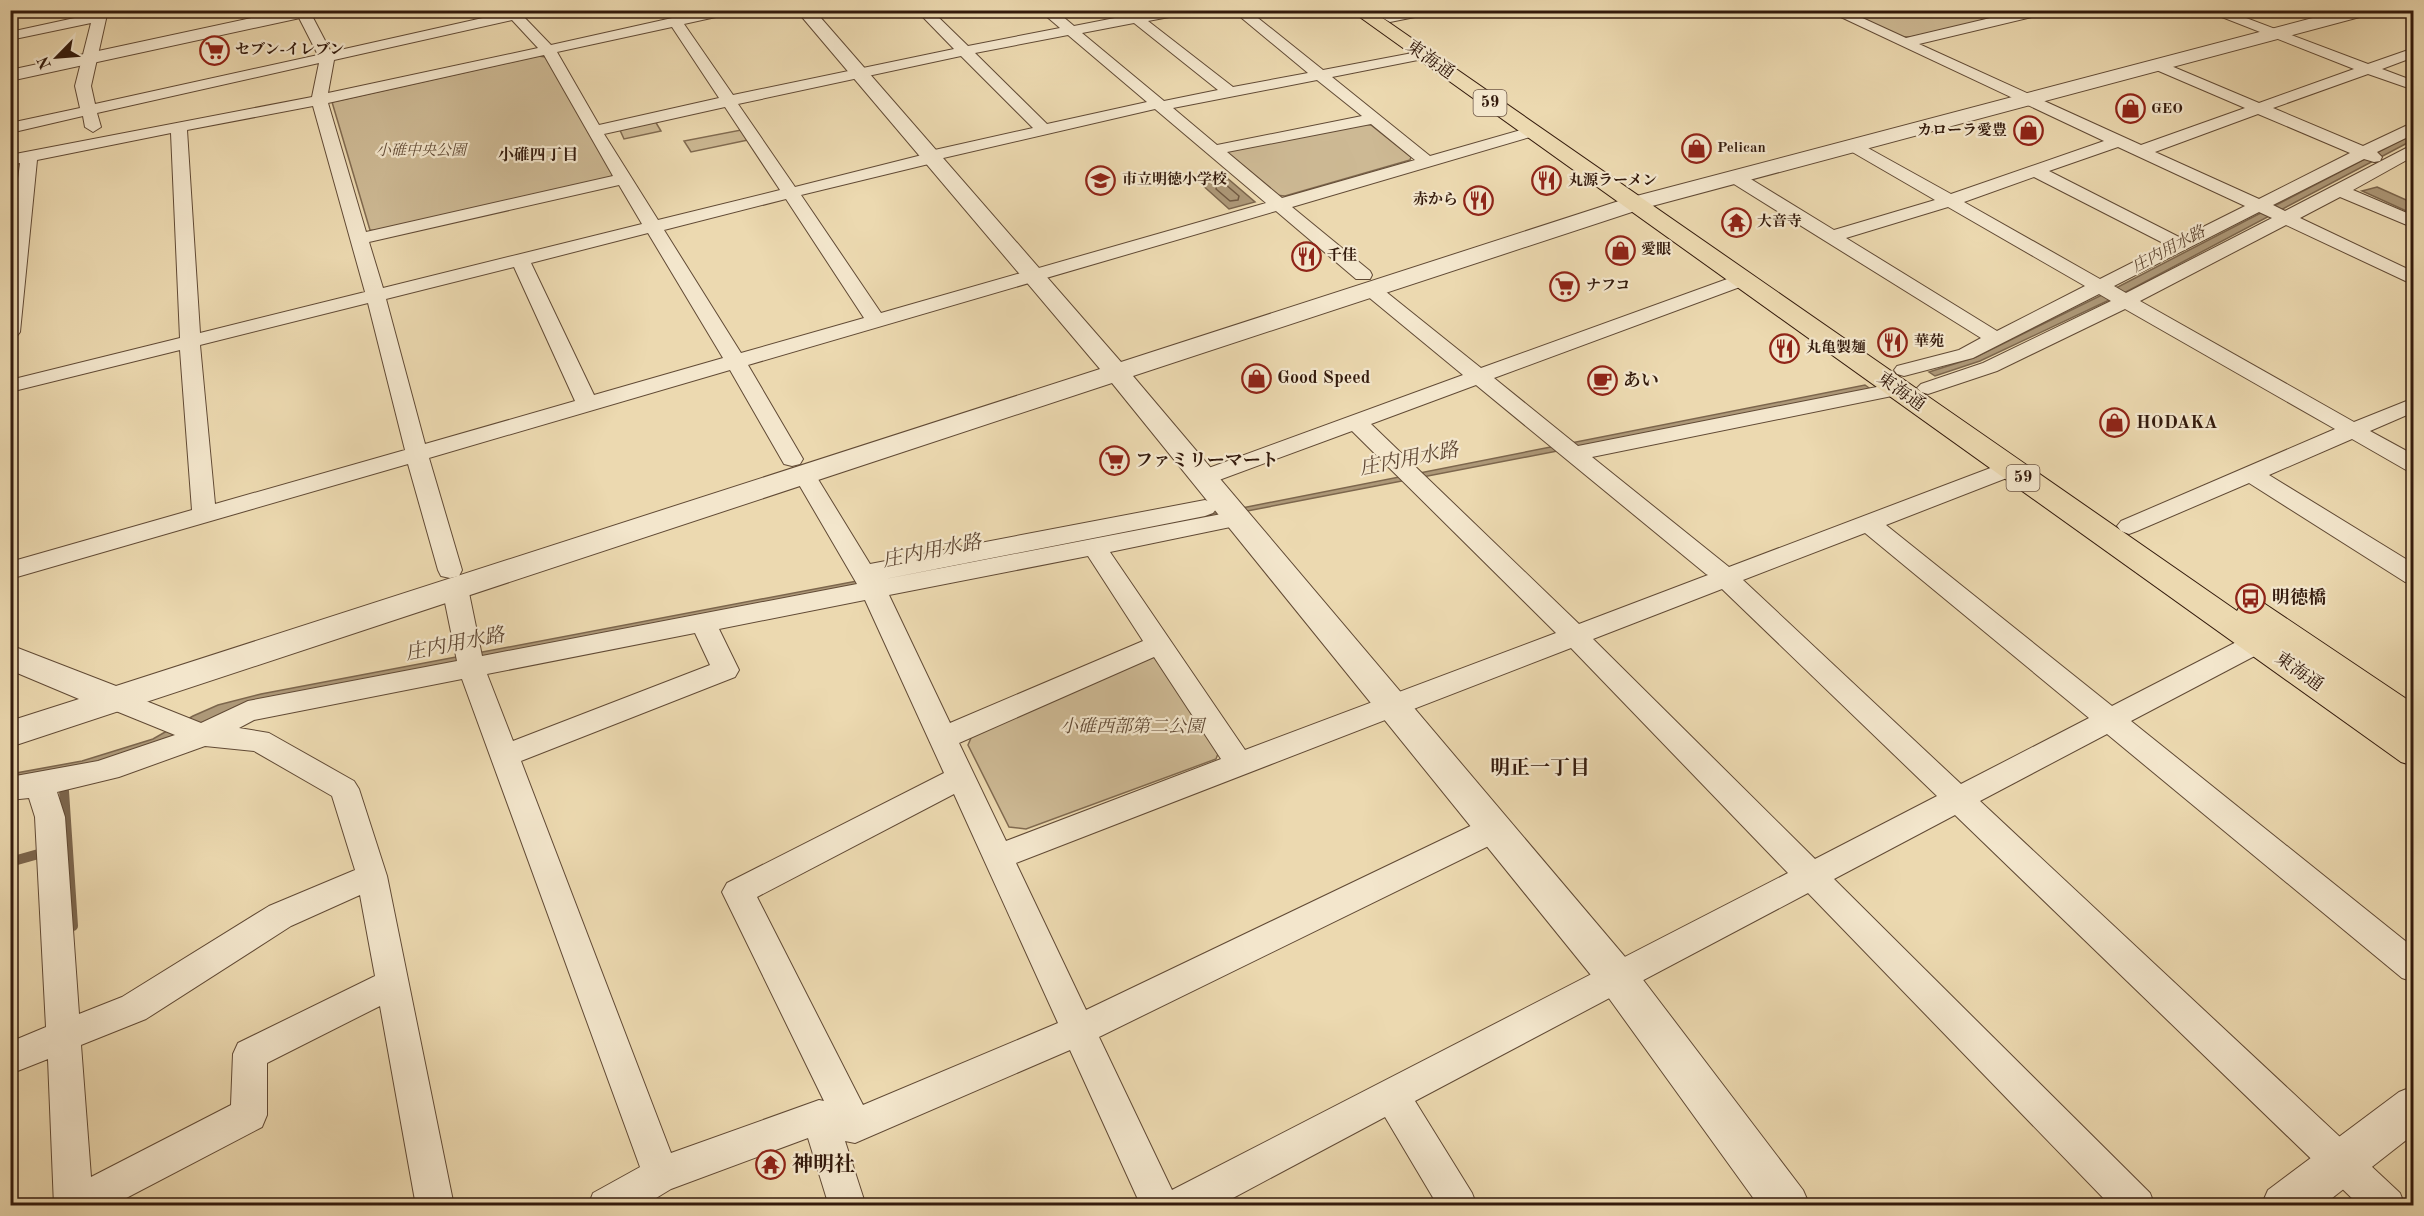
<svg xmlns="http://www.w3.org/2000/svg" width="2424" height="1216" font-family="'Old Standard TT','Noto Serif JP',serif">
<style>
.green{fill:#cdb994;stroke:#806a50;stroke-width:1.5}
.water{fill:#ad9878;stroke:#7c664d;stroke-width:1.5}
.lines{fill:none;stroke-linecap:round;stroke-linejoin:round}
.shore{stroke:#705942;stroke-width:1.5}
.stream{stroke:#7c664d;stroke-width:10}
.minor-casing{stroke:#614a35;stroke-width:2}
.tertiary-casing{stroke:#614a35;stroke-width:2}
.primary-casing{stroke:#331a0c;stroke-width:2}
.minor{fill:#f3e6cc;fill-rule:evenodd}
.tertiary{fill:#f3e6cc;fill-rule:evenodd}
.primary{fill:#ecd9b0;fill-rule:evenodd}
.labels{text-anchor:middle;dominant-baseline:central;stroke-width:4.5;stroke-linejoin:round;paint-order:stroke}
.far-poi-label{font-size:15px;font-weight:bold;fill:#331a0c;stroke:#f3e6cc;text-anchor:start}
.far-park-label{font-size:15px;font-style:italic;fill:#614a35;stroke:#f3e6cc}
.shield{fill:#f3e6cc;stroke:#6d5746;stroke-width:1.5}
.shield-label{font-size:16px;font-weight:bold;fill:#331a0c}
.far-neighbourhood-label{font-size:16px;font-weight:bold;fill:#331a0c;stroke:#f3e6cc}
.far-water-label{font-size:16px;font-style:italic;fill:#5e4632;stroke:#f3e6cc}
.street-label{font-size:18px;fill:#331a0c;stroke:#f3e6cc}
.poi-label{font-size:18px;font-weight:bold;fill:#331a0c;stroke:#f3e6cc;text-anchor:start}
.park-label{font-size:18px;font-style:italic;fill:#614a35;stroke:#f3e6cc}
.water-label{font-size:20px;font-style:italic;fill:#5e4632;stroke:#f3e6cc}
.neighbourhood-label{font-size:20px;font-weight:bold;fill:#331a0c;stroke:#f3e6cc}
.near-poi-label{font-size:21px;font-weight:bold;fill:#331a0c;stroke:#f3e6cc;text-anchor:start}
</style>
<rect width="100%" height="100%" fill="#ecd9b0"/>
<filter id="stains"><feTurbulence type="fractalNoise" baseFrequency=".00333" numOctaves="4"/><feColorMatrix values="0 0 0 0 .2 0 0 0 0 .09 0 0 0 0 .02 0 0 0 .5 -.17"/></filter>
<radialGradient id="worn" r=".72"><stop offset=".6" stop-color="#630" stop-opacity="0"/><stop offset="1" stop-color="#630" stop-opacity=".3"/></radialGradient>
<g class="green">
<polygon points="1844,11 2027,11 1911,37 1902,37"/>
<polygon points="538,56 546,57 613,175 608,179 377,231 370,230 332,102"/>
<polygon points="655,121 661,131 624,139 619,128"/>
<polygon points="1364,124 1371,125 1411,157 1410,160 1285,196 1275,195 1226,154 1228,151"/>
<polygon points="741,130 748,140 691,152 684,141"/>
<polygon points="1153,654 1219,751 1216,759 1026,829 1009,827 968,745 974,731"/>
</g>
<g class="water">
<polygon points="2413,134 2413,140 2122,294 1980,361 1935,376 1929,372 1976,357 2114,289"/>
<polygon points="1226,177 1255,202 1229,209 1200,183"/>
<polygon points="2377,187 2413,203 2413,214 2362,191"/>
<polygon points="1865,385 1872,390 261,702 173,742 75,769 11,780 11,774 82,761 153,739 193,716 218,705 261,694 1247,507"/>
</g>
<g class="lines">
<polygon class="shore" points="1225,184 1239,196 1238,200 1230,201 1216,189 1217,185"/>
<g class="stream">
<polyline points="64,791 73,926"/>
<polyline points="10,862 42,853"/>
</g>
<defs>
<g id="minor">
<path d="M94,10H108L91,86L95,104L318,55L295,10H309L331,52L505,13L503,10H545L524,17L551,45L708,10H736L734,13L684,24L733,95L954,49L916,10H931L968,46L1060,28L1039,10H1055L1074,26L1125,16L1120,10H1135L1139,14L1159,10H1192L1185,14L1148,21L1233,87L1308,73L1232,10H1248L1323,70L1423,51L1428,52L1430,55L1428,58L1332,77L1430,156L1531,127L1539,132L1537,135L1292,207L1370,271L1372,275L1370,279H1356L1276,211L748,365L803,459L800,464L792,466L784,464L730,370L429,458L462,570L459,576L450,578L441,576L438,570L408,464L10,579V562L192,510L180,350L10,392V380L180,338L171,133L37,160L20,332L17,336L10,338V243L20,163L10,165V155L312,97L319,63L97,113L101,127L93,132L85,127L83,116L10,133V123L80,108L75,86L91,23L10,40V32L93,14ZM512,20L538,48L328,93L334,60ZM1134,23L1218,90L1164,101L1082,33ZM672,27L719,98L599,125L557,52ZM1068,35L1147,102L1047,124L975,53ZM544,55L613,176L366,232L328,103ZM961,56L1033,128L930,151L922,155L795,187L738,104ZM1317,80L1362,116L1217,145L1173,108ZM313,106L365,292L200,333L187,130ZM725,107L780,190L658,220L604,134ZM1155,109L1266,203L881,313L801,195L937,162L939,159ZM1371,124L1415,160L1282,198L1227,152ZM619,185L642,224L383,288L369,242ZM786,199L864,318L741,353L664,230ZM648,233L723,358L594,395L531,263ZM514,267L575,401L425,444L386,299ZM368,303L405,450L215,504L200,345Z"/>
<polygon points="1407,10 1437,10 1435,13 1390,22 1383,18 1385,15"/>
<path d="M1826,10H1845L1906,38L2024,10H2051L2049,13L1919,44L2141,145L2245,108L2154,69L2152,66L2154,63H2164L2259,103L2354,69L2204,10H2225L2368,64L2414,48V57L2382,69L2414,81V90L2368,74L2273,108L2363,146L2414,122V134L2377,152L2382,157L2380,161L2374,162L2364,159L2273,205L2285,211L2414,144V156L2353,190L2414,216V228L2340,197L2300,218L2414,272V285L2286,225L2140,301L2354,422L2414,398V412L2370,431L2414,455V472L2406,470L2352,439L2269,475L2414,564V584L2405,582L2249,483L2137,531L2129,534L2121,531L2117,526L2121,521L2335,429L2125,309L1997,371L1928,394L1921,392L1917,388L1921,384L1983,363L2111,301L2099,294L1973,358L1904,376L1897,374L1894,370L1897,366L1959,350L1981,338L1729,181L1727,177L1729,173H1741L1834,230L1935,200L1847,149L1845,146L1847,143H1859L1951,194L2104,141ZM2258,114L2350,153L2259,199L2155,152ZM2118,147L2245,206L2181,238L2049,171ZM2034,177L2167,245L2100,279L1964,202ZM1948,207L2085,286L1997,331L1846,238ZM2259,212L2272,218L2126,293L2114,286Z"/>
<path d="M1741,274L1748,276L1751,280L1748,284L1494,378L1578,446L1897,383L1904,385L1908,389L1904,393L1897,395L1592,457L1729,567L2001,464L2009,462L2017,464L2020,469L2017,474L1886,525L2112,706L2248,636L2257,634L2266,636L2270,643L2266,650L2131,721L2414,948V982L2402,978L2107,734L1980,801L2400,1193L2405,1206H2360L1955,815L1834,879L2150,1193L2155,1206H2111L1808,893L1415,1101L1472,1193L1477,1206H1438L1385,1117L1218,1206H1141L1070,1050L855,1143L845,1141L866,1206H829L808,1138L671,1189L643,1206H588L593,1193L640,1167L462,679L254,720L239,728L269,733L354,781L359,789L387,876L454,1206H416L380,1006L267,1063V1115L262,1127L111,1206H54L48,1059L10,1074V1042L46,1027L35,817L29,798L10,800V777L98,761L175,735L106,707L102,700L106,693L116,690L126,693L201,723L248,701L457,661L442,588L446,582L455,579L464,582L468,588L482,656L857,584L794,476L797,471L805,469L813,471L870,564L1205,500L1213,503L1217,508L1213,513L1205,516L880,580L1237,511L1245,514L1249,519L1245,524L1110,552L1245,750L1556,633L1352,431L1211,483L1203,485L1195,483L1192,478L1195,473L1463,375L1366,295L1363,291L1366,287H1380L1481,368ZM1476,385L1706,574L1708,575L1579,624L1371,424ZM1865,533L2089,718L1961,784L1743,580ZM1088,556L1143,641L950,723L889,595ZM1722,589L1937,796L1815,859L1593,639ZM865,600L944,773L727,883L722,892L824,1101L819,1100L671,1153L521,761L735,677L739,670L719,629ZM695,633L710,665L513,741L487,674ZM1571,648L1788,873L1172,1190L1099,1037L1505,838L1509,829L1505,820L1494,817L1483,820L1086,1010L1016,863ZM1154,657L1221,759L1006,841L959,743ZM205,746L254,751L332,796L355,870L269,906L122,997L79,1014L65,817L57,792L119,777ZM954,794L1058,1023L863,1105L757,897ZM360,895L375,976L238,1043L233,1054L231,1105L91,1177L81,1045L146,1019L291,926Z"/>
</g>
<g id="tertiary">
<polygon points="288,10 322,10 314,15 10,81 10,70"/>
<polygon points="796,10 814,10 1121,362 1625,199 2343,10 2373,10 2371,14 1641,209 1133,376 1631,964 1803,1190 1810,1206 1759,1206 1603,990 1112,383 10,747 10,721 79,699 10,670 10,645 116,686 1100,369"/>
<polygon points="2414,1086 2414,1134 2322,1206 2261,1206 2268,1190 2399,1092"/>
</g>
<polygon id="primary" points="1350,10 1371,10 2237,611 2241,604 2253,600 2265,604 2414,704 2414,766 2401,762"/>
</defs>
<use href="#minor" class="minor-casing"/>
<use href="#tertiary" class="tertiary-casing"/>
<use href="#primary" class="primary-casing"/>
<use href="#minor" class="minor"/>
<use href="#tertiary" class="tertiary"/>
<use href="#primary" class="primary"/>
</g>
<defs>
<symbol id="supermarket-ring" viewBox="-11 -11 22 22"><circle r="9.5" fill="#f3e6cc" stroke="#8f2418" stroke-width="1.5"/><path d="M-6-5.5h2.5l.6 2H6L4.5 2H-2.5L-4.4-4H-6ZM-1.5 3.2a1.3 1.3 0 1 0 .1 0ZM3 3.2a1.3 1.3 0 1 0 .1 0Z" fill="#8f2418"/></symbol>
<symbol id="shop-ring" viewBox="-11 -11 22 22"><circle r="9.5" fill="#f3e6cc" stroke="#8f2418" stroke-width="1.5"/><path d="M-5-2.5h2.3a2.7 3.5 0 0 1 5.4 0H5L5.5 6h-11ZM-1.5-2.5h3a1.5 2.3 0 0 0-3 0Z" fill="#8f2418"/></symbol>
<symbol id="school-ring" viewBox="-11 -11 22 22"><circle r="9.5" fill="#f3e6cc" stroke="#8f2418" stroke-width="1.5"/><path d="M0-5L7-2L0 1L-7-2ZM-4 1L0 2.5L4 1V4Q0 6-4 4Z" fill="#8f2418"/></symbol>
<symbol id="restaurant-ring" viewBox="-11 -11 22 22"><circle r="9.5" fill="#f3e6cc" stroke="#8f2418" stroke-width="1.5"/><path d="M-5-6h1v4h1v-4h1v4h1v-4h1v5L-1.5 .5V6h-2V.5L-5-1ZM5-6V6H3V1.5H1.5Q1.5-4 5-6Z" fill="#8f2418"/></symbol>
<symbol id="temple-ring" viewBox="-11 -11 22 22"><circle r="9.5" fill="#f3e6cc" stroke="#8f2418" stroke-width="1.5"/><path d="M0-6L5-2H3V0L6.5 2.5H4V6H1.5V3h-3V6H-4V2.5H-6.5L-3 0V-2H-5Z" fill="#8f2418"/></symbol>
<symbol id="cafe-ring" viewBox="-11 -11 22 22"><circle r="9.5" fill="#f3e6cc" stroke="#8f2418" stroke-width="1.5"/><path d="M-5.5-4.5H6V0H3Q3 3.5 0 3.5H-2.5Q-5.5 3.5-5.5 0ZM3-3.2v2h1.7v-2ZM-6 4.5H4V6H-6Z" fill="#8f2418"/></symbol>
<symbol id="bus-ring" viewBox="-11 -11 22 22"><circle r="9.5" fill="#f3e6cc" stroke="#8f2418" stroke-width="1.5"/><path d="M-5-6H5V4H4V6H2V4H-2V6H-4V4H-5ZM-3.5-4V0h7V-4ZM-3.5 1.2v1.5H-2V1.2ZM2 1.2v1.5H3.5V1.2Z" fill="#8f2418"/></symbol>
</defs>
<g fill-rule="evenodd">
<use href="#supermarket-ring" x="198" y="34" width="33" height="33"/>
<use href="#shop-ring" x="2114" y="92" width="33" height="33"/>
<use href="#shop-ring" x="2012" y="114" width="33" height="33"/>
<use href="#shop-ring" x="1680" y="132" width="33" height="33"/>
<use href="#school-ring" x="1084" y="164" width="33" height="33"/>
<use href="#restaurant-ring" x="1530" y="164" width="33" height="33"/>
<use href="#restaurant-ring" x="1462" y="184" width="33" height="33"/>
<use href="#temple-ring" x="1720" y="206" width="33" height="33"/>
<use href="#shop-ring" x="1604" y="234" width="33" height="33"/>
<use href="#restaurant-ring" x="1290" y="240" width="33" height="33"/>
<use href="#supermarket-ring" x="1548" y="270" width="33" height="33"/>
<use href="#restaurant-ring" x="1876" y="326" width="33" height="33"/>
<use href="#restaurant-ring" x="1768" y="332" width="33" height="33"/>
<use href="#shop-ring" x="1240" y="362" width="33" height="33"/>
<use href="#cafe-ring" x="1586" y="364" width="33" height="33"/>
<use href="#shop-ring" x="2098" y="406" width="33" height="33"/>
<use href="#supermarket-ring" x="1098" y="444" width="33" height="33"/>
<use href="#bus-ring" x="2234" y="582" width="33" height="33"/>
<use href="#temple-ring" x="754" y="1148" width="33" height="33"/>
</g>
<g class="labels">
<g class="far-poi-label">
<text x="235" y="50">セブン-イレブン</text>
<text x="2151" y="109">GEO</text>
<text x="2007" y="131" text-anchor="end">カローラ愛豊</text>
<text x="1717" y="148">Pelican</text>
<text x="1122" y="180">市立明徳小学校</text>
<text x="1568" y="181">丸源ラーメン</text>
<text x="1458" y="200" text-anchor="end">赤から</text>
<text x="1757" y="222">大音寺</text>
<text x="1641" y="250">愛眼</text>
<text x="1327" y="256">千佳</text>
<text x="1586" y="286">ナフコ</text>
<text x="1914" y="342">華苑</text>
<text x="1806" y="348">丸亀製麺</text>
</g>
<g class="far-park-label">
<text x="421" y="151">小碓中央公園</text>
</g>
<g class="shield">
<rect x="1473.5" y="90" width="33" height="26" rx="4.5"/>
<rect x="2006.5" y="465" width="33" height="26" rx="4.5"/>
</g>
<g class="shield-label">
<text x="1490" y="103">59</text>
<text x="2023" y="478">59</text>
</g>
<g class="far-neighbourhood-label">
<text x="538" y="156">小碓四丁目</text>
</g>
<g class="far-water-label">
<text transform="translate(2169 250) rotate(-28)">庄内用水路</text>
</g>
<g class="street-label">
<text transform="translate(1430 60) rotate(35)">東海通</text>
<text transform="translate(1901 392) rotate(35)">東海通</text>
<text transform="translate(2299 672) rotate(35)">東海通</text>
</g>
<g class="poi-label">
<text x="1277" y="378">Good Speed</text>
<text x="1623" y="381">あい</text>
<text x="2136" y="423">HODAKA</text>
<text x="1135" y="461">ファミリーマート</text>
<text x="2272" y="598">明徳橋</text>
</g>
<g class="park-label">
<text x="1132" y="727">小碓西部第二公園</text>
</g>
<g class="water-label">
<text transform="translate(1409 460) rotate(-11)">庄内用水路</text>
<text transform="translate(932 552) rotate(-11)">庄内用水路</text>
<text transform="translate(455 645) rotate(-11)">庄内用水路</text>
</g>
<g class="neighbourhood-label">
<text x="1540" y="769">明正一丁目</text>
</g>
<g class="near-poi-label">
<text x="792" y="1165">神明社</text>
</g>
</g>
<rect width="2424" height="1216" fill="none" stroke="#ecd9b0" stroke-width="36"/>
<rect x="12" y="12" width="2400" height="1192" fill="none" stroke="#331a0c" stroke-width="3"/>
<rect x="18" y="18" width="2388" height="1180" fill="none" stroke="#331a0c" stroke-width="1.5"/>
<g transform="translate(57 57) rotate(245)" stroke="#f3e6cc" stroke-width="4.5" paint-order="stroke">
<path d="M0-4.5L10 22L0 15L-10 22Z" fill="#331a0c"/>
<text y="-9" font-size="16" font-weight="bold" text-anchor="middle" fill="#331a0c">N</text>
</g>
<rect width="100%" height="100%" filter="url(#stains)"/>
<rect width="100%" height="100%" fill="url(#worn)"/>
</svg>
